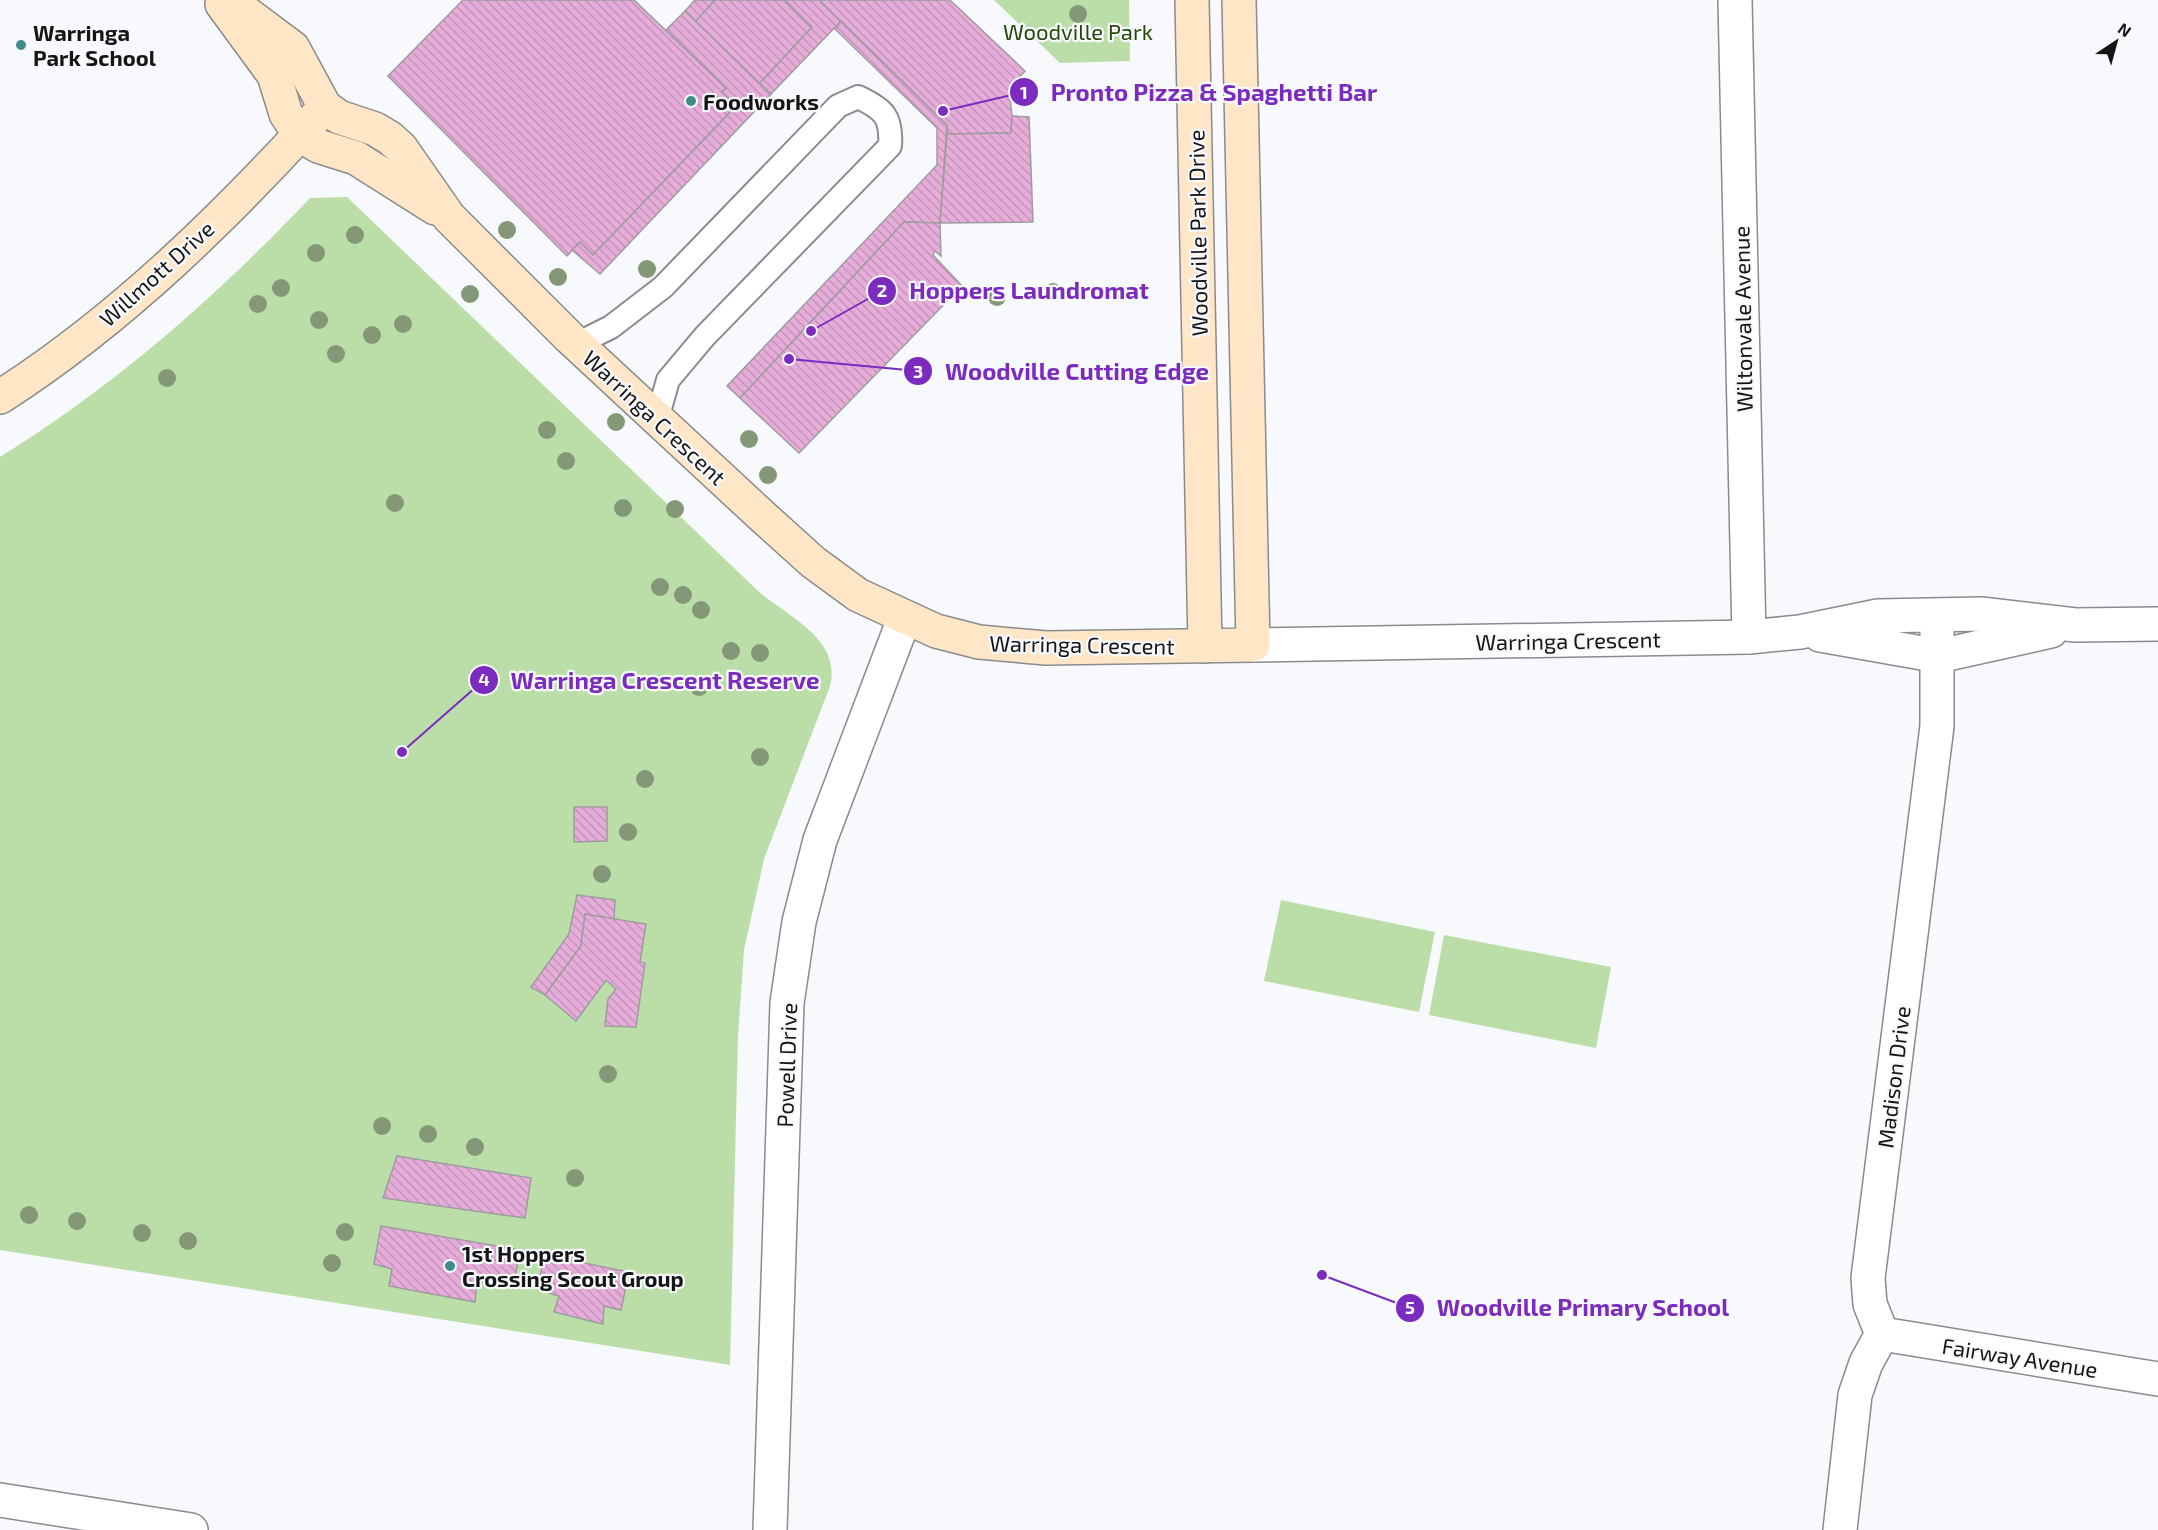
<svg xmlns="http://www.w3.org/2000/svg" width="2158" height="1530" font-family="'Exo 2',sans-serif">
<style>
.green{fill:#bbdea9}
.building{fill:url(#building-back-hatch);stroke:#9e9c9e;stroke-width:1.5}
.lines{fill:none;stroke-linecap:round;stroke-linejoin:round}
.lane-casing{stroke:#8a8b8e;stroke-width:26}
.street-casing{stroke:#8a8b8e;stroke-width:36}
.secondary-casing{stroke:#8a8b8e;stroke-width:36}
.lane{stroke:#fff;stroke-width:22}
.street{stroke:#fff;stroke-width:33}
.secondary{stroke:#fee6c7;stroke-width:33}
.tree{fill:#849877}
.poi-dot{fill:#438b89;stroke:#f7f9fc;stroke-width:2}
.labels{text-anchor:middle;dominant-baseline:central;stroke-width:4.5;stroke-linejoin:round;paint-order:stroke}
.park-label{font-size:22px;fill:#26490b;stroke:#f7f9fc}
.poi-label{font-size:22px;font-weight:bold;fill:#151516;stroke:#f7f9fc;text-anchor:start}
.street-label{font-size:22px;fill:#151516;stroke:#f7f9fc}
.leader{fill:none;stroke:#7b2cbf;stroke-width:2}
.callout-dot{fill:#7b2cbf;stroke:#f7f9fc;stroke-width:2}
.mark-label{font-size:18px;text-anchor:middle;font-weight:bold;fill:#fff}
.callout-label{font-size:24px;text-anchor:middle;font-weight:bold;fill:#7b2cbf;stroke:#f7f9fc;stroke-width:4.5;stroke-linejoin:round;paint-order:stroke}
</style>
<defs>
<pattern id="building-back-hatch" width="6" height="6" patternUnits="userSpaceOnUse" patternTransform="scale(1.5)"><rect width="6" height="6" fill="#e6addb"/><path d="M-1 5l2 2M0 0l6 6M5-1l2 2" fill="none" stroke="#c494bb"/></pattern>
</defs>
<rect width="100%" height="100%" fill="#f7f9fc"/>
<g class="green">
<polygon points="994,0 1129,0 1130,61 1060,63"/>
<path d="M347,197L757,590C788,617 842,639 830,686L764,859L744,950L738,1036L730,1365L0,1250V457C116,385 216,297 310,198Z"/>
<polygon points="1281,900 1435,932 1419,1012 1264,981"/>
<polygon points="1444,935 1611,967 1596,1048 1429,1015"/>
</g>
<g class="building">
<polygon points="463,0 634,0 726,88 722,92 737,105 593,255 580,242 567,256 388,76"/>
<polygon points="695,0 715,0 695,22 685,11"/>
<polygon points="715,0 785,0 812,27 759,84 695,22"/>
<polygon points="785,0 819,0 841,21 771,94 759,84 812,27"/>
<polygon points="819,0 950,0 1025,71 1009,88 1012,116 1011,133 947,134 947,125"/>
<polygon points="685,11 771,94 600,274 572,250 580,242 593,255 737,105 722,92 726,88 666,30"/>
<polygon points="841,21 947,125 940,223 904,222 740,398 727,386 937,165 937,128 835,29"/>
<polygon points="1012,116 1029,117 1033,222 940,223 947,134 1011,133"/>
<polygon points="904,222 940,223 941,256 935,251 933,255 962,286 799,453 740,398"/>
<polygon points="574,807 607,807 607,841 574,842"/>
<polygon points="577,895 615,900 614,919 585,914 581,946 545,995 531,987 569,934"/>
<polygon points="585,914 646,924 640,962 645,963 636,1027 605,1026 608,999 616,989 606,980 576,1021 545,995 581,946"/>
<polygon points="397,1156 531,1178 525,1218 383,1198"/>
<polygon points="381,1226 520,1250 513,1289 477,1281 475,1302 389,1286 392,1269 374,1264"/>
<polygon points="544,1255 629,1272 621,1310 604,1306 603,1324 554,1312 559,1296 538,1290"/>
</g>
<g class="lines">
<defs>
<path id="lane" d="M577,344L611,327L663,287L838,106L858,97C884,109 892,117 890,146L705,336L668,380L657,419"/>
<g id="street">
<polyline points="1735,0 1749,637"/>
<polyline points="1820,635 1939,656 2051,631"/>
<polyline points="1253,645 1749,637 1800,632 1878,616 1981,614 2075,625 2158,624"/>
<polyline points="1882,1334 2158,1379"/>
<polyline points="0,1500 191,1530"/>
<polyline points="770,1530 787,1003 799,922 820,840 904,619"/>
<polyline points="1840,1530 1855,1395 1866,1363 1882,1334 1870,1304 1868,1278 1937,726 1937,616"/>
</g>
<g id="secondary">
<polyline points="229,0 293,48 325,107 339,117 375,129 390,138 401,148 449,217 569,337 762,516 813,562 858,595 936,631 979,642 1046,648 1253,645 1239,0"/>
<polyline points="1192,0 1205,646"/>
<polyline points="222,4 274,75 286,114 300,135 318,146 356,158 435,208"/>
<path d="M0,397C122,319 228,214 325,107"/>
</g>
</defs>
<use href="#lane" class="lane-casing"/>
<use href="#street" class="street-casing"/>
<use href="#secondary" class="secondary-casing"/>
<use href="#lane" class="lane"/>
<use href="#street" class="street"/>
<use href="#secondary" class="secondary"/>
</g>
<g class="tree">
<circle cx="1078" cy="14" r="9"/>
<circle cx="507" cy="230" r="9"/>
<circle cx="355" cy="235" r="9"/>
<circle cx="316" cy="253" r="9"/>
<circle cx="647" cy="269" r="9"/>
<circle cx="558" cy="277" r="9"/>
<circle cx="281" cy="288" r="9"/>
<circle cx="1053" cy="292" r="9"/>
<circle cx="470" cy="294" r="9"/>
<circle cx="997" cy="297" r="9"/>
<circle cx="258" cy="304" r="9"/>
<circle cx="319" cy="320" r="9"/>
<circle cx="403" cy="324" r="9"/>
<circle cx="372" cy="335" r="9"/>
<circle cx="336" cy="354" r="9"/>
<circle cx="167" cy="378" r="9"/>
<circle cx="616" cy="422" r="9"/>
<circle cx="547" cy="430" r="9"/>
<circle cx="749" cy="439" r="9"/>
<circle cx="566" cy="461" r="9"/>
<circle cx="768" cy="475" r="9"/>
<circle cx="395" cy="503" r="9"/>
<circle cx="623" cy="508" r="9"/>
<circle cx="675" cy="509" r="9"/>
<circle cx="660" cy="587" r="9"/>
<circle cx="683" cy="595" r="9"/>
<circle cx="701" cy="610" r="9"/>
<circle cx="731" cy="651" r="9"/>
<circle cx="760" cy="653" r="9"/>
<circle cx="699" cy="687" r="9"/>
<circle cx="760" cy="757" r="9"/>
<circle cx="645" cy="779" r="9"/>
<circle cx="628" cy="832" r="9"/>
<circle cx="602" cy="874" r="9"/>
<circle cx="608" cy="1074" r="9"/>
<circle cx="382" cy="1126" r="9"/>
<circle cx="428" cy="1134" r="9"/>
<circle cx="475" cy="1147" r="9"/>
<circle cx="575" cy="1178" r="9"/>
<circle cx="29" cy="1215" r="9"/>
<circle cx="77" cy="1221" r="9"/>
<circle cx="345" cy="1232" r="9"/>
<circle cx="142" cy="1233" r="9"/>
<circle cx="188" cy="1241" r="9"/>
<circle cx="332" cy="1263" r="9"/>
</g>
<g class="poi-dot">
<circle cx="21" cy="45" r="6"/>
<circle cx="691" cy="101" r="6"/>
<circle cx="450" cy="1266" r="6"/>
</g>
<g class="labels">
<g class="park-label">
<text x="1078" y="31">Woodville Park</text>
</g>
<g class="poi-label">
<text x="33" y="32">Warringa<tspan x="33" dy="25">Park School</tspan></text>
<text x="703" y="101">Foodworks</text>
<text x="462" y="1253">1st Hoppers<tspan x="462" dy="25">Crossing Scout Group</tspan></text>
</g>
<g class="street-label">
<text transform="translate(1197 233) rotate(-91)">Woodville Park Drive</text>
<text transform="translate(156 273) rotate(-42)">Willmott Drive</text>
<text transform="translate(1742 319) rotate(-91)">Wiltonvale Avenue</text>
<text transform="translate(655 417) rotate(43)">Warringa Crescent</text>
<text transform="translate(1568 640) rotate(-1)">Warringa Crescent</text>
<text transform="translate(1082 644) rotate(1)">Warringa Crescent</text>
<text transform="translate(786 1065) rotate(-88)">Powell Drive</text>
<text transform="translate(1893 1077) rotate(-83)">Madison Drive</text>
<text transform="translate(2020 1357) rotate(9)">Fairway Avenue</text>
</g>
</g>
<path class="leader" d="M943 111L1024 92M811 331L882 291M789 359L918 371M402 752L484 680M1322 1275L1410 1308"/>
<g class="callout-dot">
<circle cx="943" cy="111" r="6"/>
<circle cx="811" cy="331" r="6"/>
<circle cx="789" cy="359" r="6"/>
<circle cx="402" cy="752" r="6"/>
<circle cx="1322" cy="1275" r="6"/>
<circle cx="1024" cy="92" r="15"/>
<circle cx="882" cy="291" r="15"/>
<circle cx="918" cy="371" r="15"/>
<circle cx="484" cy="680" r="15"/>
<circle cx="1410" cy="1308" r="15"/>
</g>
<g class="mark-label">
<text x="1024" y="99">1</text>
<text x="882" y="297">2</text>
<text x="918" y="378">3</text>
<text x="484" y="686">4</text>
<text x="1410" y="1314">5</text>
</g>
<g class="callout-label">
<text x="1214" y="101">Pronto Pizza &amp; Spaghetti Bar</text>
<text x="1029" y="299">Hoppers Laundromat</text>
<text x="1077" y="380">Woodville Cutting Edge</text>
<text x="665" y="689">Warringa Crescent Reserve</text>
<text x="1583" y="1316">Woodville Primary School</text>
</g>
<g transform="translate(2116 42) rotate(36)" stroke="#f7f9fc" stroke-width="4.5" paint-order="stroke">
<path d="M0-4.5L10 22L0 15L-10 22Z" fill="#151516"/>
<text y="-9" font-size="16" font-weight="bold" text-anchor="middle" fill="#151516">N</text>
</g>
</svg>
